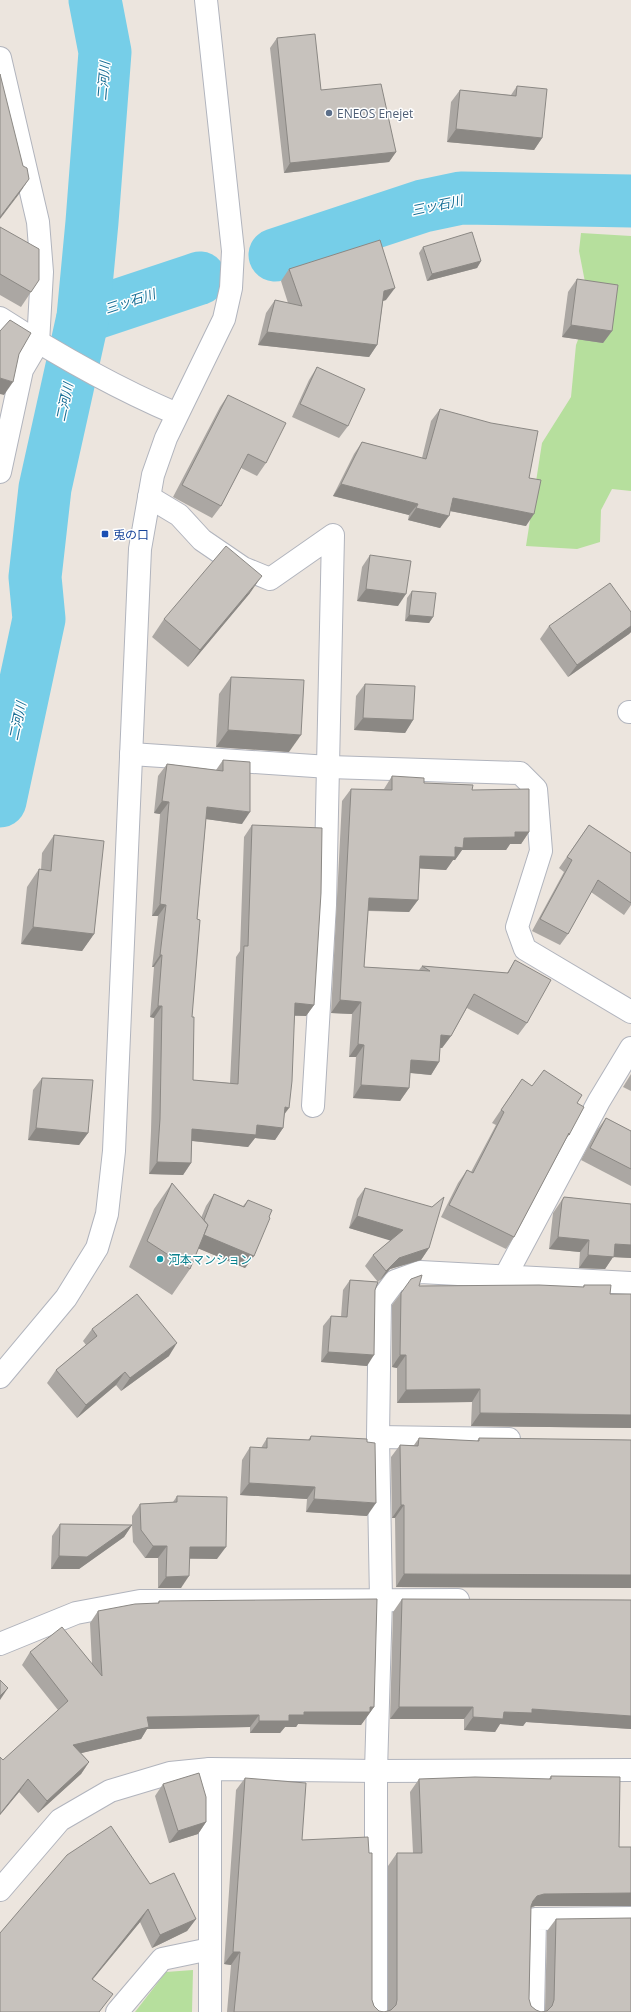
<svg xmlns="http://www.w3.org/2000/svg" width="631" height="2012" font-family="'Open Sans','Noto Sans JP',sans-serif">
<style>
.green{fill:#b6df9d}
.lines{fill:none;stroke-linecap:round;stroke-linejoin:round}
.river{stroke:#76cee8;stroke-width:53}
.minor-casing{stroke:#b1b4bd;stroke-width:24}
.minor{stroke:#fff;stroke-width:22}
.wall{fill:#aba7a3}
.shaded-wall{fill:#8b8884}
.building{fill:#c7c2bd;stroke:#8b8884}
.service-dot{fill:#5c6f8a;stroke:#fff;stroke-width:1.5}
.transit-dot{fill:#1a4fb4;stroke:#fff;stroke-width:1.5}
.culture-dot{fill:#0f9aa8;stroke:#fff;stroke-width:1.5}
.labels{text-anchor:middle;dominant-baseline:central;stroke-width:3;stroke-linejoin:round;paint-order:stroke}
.service-label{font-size:12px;fill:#4e5e75;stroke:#fff;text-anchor:start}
.transit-label{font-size:12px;fill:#164399;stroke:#fff;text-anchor:start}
.culture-label{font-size:12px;fill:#0d838f;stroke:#fff;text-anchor:start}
.water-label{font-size:13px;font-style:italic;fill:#156d94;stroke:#fff}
</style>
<rect width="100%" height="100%" fill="#ece5de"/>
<g class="green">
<polygon points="581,233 631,236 631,491 612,489 601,510 600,542 577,549 526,546 542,443 571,397 576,345 592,303 585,282 579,251"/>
<polygon points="193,1970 192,2012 135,2012 166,1972"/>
</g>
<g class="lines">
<g class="river">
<polyline points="275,255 423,206 461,198 631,201"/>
<polyline points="83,317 200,278"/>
<polyline points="0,801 39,619 35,577 45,488 83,317 92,222 105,52 95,0"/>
</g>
<defs>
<g id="minor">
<polyline points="0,58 38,222 42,272 38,343 22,370 0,472"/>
<path d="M0,318C56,354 116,388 177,414"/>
<polyline points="149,497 179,515 202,540 243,568 270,579 333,535 325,905 313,1106"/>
<polyline points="629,712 631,712"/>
<polyline points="131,754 329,767 520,773 536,789 541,851 517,927 525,949 631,1012"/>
<polyline points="505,1277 599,1101 631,1048"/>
<polyline points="0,1377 66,1298 97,1248 107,1214 114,1151 140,549 153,475 166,438 224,319 231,288 233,251 206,0"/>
<polyline points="378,1437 509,1439"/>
<polyline points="0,1644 76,1613 140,1601 458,1600"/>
<polyline points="0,1890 60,1820 110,1791 170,1773 210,1769 376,1771 631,1770"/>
<polyline points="117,2012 162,1959 210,1949"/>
<polyline points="210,2012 210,1769"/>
<polyline points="376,2012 376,1771 381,1599 378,1437 380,1301 395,1281 420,1272 631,1283"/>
<polyline points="533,2012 535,1919 631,1918"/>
</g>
</defs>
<use href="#minor" class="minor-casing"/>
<use href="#minor" class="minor"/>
</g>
<g class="wall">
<polygon points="277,38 321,90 396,152 389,162 284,173 270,48"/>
<polygon points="517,86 542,138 534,150 447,142 451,102 460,90 511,95"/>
<polygon points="0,227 31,292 21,307 0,295"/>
<polygon points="423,247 481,261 477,268 427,281 419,253"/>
<polygon points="289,269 386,300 383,301 377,345 369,357 258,345 266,313 275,300 288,303 281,281"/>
<polygon points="577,279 612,331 603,343 562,337 568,292"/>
<polygon points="317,367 348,426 339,438 292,417 309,380"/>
<polygon points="228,395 266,463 257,476 241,468 221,506 212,518 173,497 220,407"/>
<polygon points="440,409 529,478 526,526 450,511 440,528 408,520 409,515 333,496 354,454 362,442 422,458 431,421"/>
<polygon points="370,555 398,606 357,601 362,567"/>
<polygon points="412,591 433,617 429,623 405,621 407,598"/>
<polygon points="250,593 188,667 152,637 164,619"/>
<polygon points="631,612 631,632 629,634 568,677 540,639 549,626"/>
<polygon points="231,677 289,752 216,747 219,694"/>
<polygon points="365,684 413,720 405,733 354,730 356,696"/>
<polygon points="223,760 242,824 206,819 197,919 192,1017 193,1080 230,1083 236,957 240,951 244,837 252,825 314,1005 306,1016 295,1016 283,1128 275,1140 255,1138 248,1147 192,1141 191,1163 183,1175 149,1174 151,1131 154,1018 150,1017 154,967 152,967 158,916 152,916 160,814 154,813 158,776 167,764 216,770"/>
<polygon points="392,776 424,783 472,790 529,832 521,844 510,844 506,850 462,850 455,860 453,860 446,870 420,868 418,900 409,912 368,911 364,967 419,970 422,966 507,973 515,960 527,1023 518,1035 467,1008 451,1036 442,1048 440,1048 439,1062 431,1075 410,1073 409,1088 400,1101 353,1098 356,1057 349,1057 352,1014 331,1013 342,801 351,789 384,789"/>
<polygon points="589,825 631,853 631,905 624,915 591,892 568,934 560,945 532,931 564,872 559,868"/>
<polygon points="54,835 94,934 82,951 21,944 27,887 39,869 41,870 42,853"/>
<polygon points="631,1074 631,1091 623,1087"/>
<polygon points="42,1078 88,1133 79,1145 28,1140 33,1090"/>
<polygon points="522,1079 532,1086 577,1103 569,1135 565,1140 514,1237 506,1249 441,1217 458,1183 467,1170 471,1172 496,1125 492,1123"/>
<polygon points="606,1118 631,1131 631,1186 581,1160 597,1130"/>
<polygon points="172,1183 201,1218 206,1206 214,1194 243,1206 248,1200 254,1256 245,1268 198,1248 190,1269 172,1295 129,1267 154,1209"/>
<polygon points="365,1188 429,1248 421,1260 390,1269 378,1282 375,1290 367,1366 321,1362 323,1326 331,1316 341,1317 343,1290 350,1280 378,1282 365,1266 373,1255 391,1240 349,1228 357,1199"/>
<polygon points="564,1197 631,1204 631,1258 613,1257 605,1269 579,1268 580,1252 549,1249 553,1213"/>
<polygon points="584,1285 610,1294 631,1294 631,1428 471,1426 472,1402 397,1403 397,1368 392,1367 392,1305 401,1293 419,1286 583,1287"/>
<polygon points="92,1329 169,1356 121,1391 116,1385 77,1418 47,1383 56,1370 86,1345 83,1341"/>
<polygon points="311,1436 367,1516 306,1512 307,1499 240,1495 242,1460 250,1447 261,1448 267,1438 308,1440"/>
<polygon points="419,1438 477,1441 479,1438 631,1440 631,1588 396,1587 395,1518 392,1518 391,1457 400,1445 414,1445"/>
<polygon points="177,1496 217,1559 189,1559 181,1588 158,1588 158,1558 145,1558 133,1542 132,1525 124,1537 79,1569 51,1569 52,1536 60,1524 132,1525 132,1516 140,1504 173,1502"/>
<polygon points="402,1599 631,1600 631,1729 526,1722 523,1726 500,1724 495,1732 464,1730 464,1719 390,1719 393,1612"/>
<polygon points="159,1601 374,1707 361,1725 298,1724 296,1727 285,1727 280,1733 250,1733 250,1727 147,1729 141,1739 81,1753 89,1762 81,1774 38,1813 19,1792 0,1815 0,1757 3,1760 58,1710 22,1665 30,1652 92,1664 90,1623 98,1611 158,1603"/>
<polygon points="551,1776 619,1847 631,1847 631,1906 535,1906 531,1908 529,1999 388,2011 388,1866 397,1853 413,1853 410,1792 419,1779 549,1779"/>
<polygon points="245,1778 302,1840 372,2000 374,2006 379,2011 384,2012 227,2012 231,1965 224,1964 236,1790"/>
<polygon points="163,1784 206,1822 198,1834 169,1843 155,1796"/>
<polygon points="150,1884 196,1919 187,1931 152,1948 140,1922 93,1979"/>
<polygon points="556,1919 631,2012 545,2011 547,1931"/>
</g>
<g class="shaded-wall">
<polygon points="456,129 542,138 534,150 447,142"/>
<polygon points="396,152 389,162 284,173 290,163"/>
<polygon points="29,179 19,194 0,219 0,217"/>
<polygon points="481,261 477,268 427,281 432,274"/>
<polygon points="395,288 386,300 375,303 384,291"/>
<polygon points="571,325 612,331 603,343 562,337"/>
<polygon points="267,332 377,345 369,357 258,345"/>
<polygon points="0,378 13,382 4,395 0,394"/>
<polygon points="341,484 418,504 409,515 333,496"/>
<polygon points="453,498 534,514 526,526 445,510"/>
<polygon points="416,508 449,516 440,528 408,520"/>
<polygon points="262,576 250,593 188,667 200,650"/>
<polygon points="366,589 406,594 398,606 357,601"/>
<polygon points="409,615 433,617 429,623 405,621"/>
<polygon points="631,626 631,632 629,634 568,677 577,665"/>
<polygon points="363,718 413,720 405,733 354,730"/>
<polygon points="228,730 301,735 289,752 216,747"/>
<polygon points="162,801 169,802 160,814 154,813"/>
<polygon points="207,807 250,812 242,824 198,818"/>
<polygon points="515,832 529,832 521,844 510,844 506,850 462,850 455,860 453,860 446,870 411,868 420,856 455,847 464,838"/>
<polygon points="369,898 418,900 409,912 360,910"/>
<polygon points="160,904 166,905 158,916 152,916"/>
<polygon points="33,927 94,934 82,951 21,944"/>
<polygon points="160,955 162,955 154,967 152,967"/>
<polygon points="340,1000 361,1002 352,1014 331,1013"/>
<polygon points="295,1003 314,1005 306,1016 287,1015"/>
<polygon points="158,1006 162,1006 154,1018 150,1017"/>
<polygon points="441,1035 451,1036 442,1048 433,1047"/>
<polygon points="358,1044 364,1045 356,1057 349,1057"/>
<polygon points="411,1060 439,1062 431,1075 402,1072"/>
<polygon points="361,1085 409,1088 400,1101 353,1098"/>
<polygon points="285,1107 289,1108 281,1119"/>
<polygon points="257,1125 283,1128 275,1140 255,1138 248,1147 184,1140 192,1129"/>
<polygon points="36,1128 88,1133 79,1145 28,1140"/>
<polygon points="157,1162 191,1163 183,1175 149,1174"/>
<polygon points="357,1216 403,1230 395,1242 349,1228"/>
<polygon points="198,1232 254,1256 245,1268 190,1245"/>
<polygon points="558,1237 589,1240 580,1252 549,1249"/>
<polygon points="615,1244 631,1245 631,1258 613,1257 605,1269 579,1268 588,1255"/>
<polygon points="429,1248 421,1260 390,1269 378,1283 386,1271 399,1258"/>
<polygon points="177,1343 169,1356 121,1391 130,1378"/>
<polygon points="328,1352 374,1355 367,1366 321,1362"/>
<polygon points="400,1355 406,1355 397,1368 392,1367"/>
<polygon points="125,1372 116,1385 77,1418 86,1405"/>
<polygon points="480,1389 472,1402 397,1403 406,1390"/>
<polygon points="480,1413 631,1415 631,1428 471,1426"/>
<polygon points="249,1483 315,1487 307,1499 240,1495"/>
<polygon points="314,1499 376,1503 367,1516 306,1512"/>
<polygon points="401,1505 404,1505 395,1518 392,1518"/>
<polygon points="132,1525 124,1537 79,1569 51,1569 59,1556"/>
<polygon points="153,1546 167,1546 158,1558 145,1558"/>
<polygon points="190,1547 226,1547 217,1559 181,1558"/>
<polygon points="404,1574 631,1575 631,1588 396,1587"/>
<polygon points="189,1576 181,1588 158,1588 166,1577"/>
<polygon points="8,1688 0,1700 0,1696"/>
<polygon points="370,1707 374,1707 361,1725 298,1724 296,1727 285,1727 280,1733 250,1733 259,1721 304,1712"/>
<polygon points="399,1707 473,1707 464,1719 390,1719"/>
<polygon points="532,1709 631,1716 631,1729 526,1722 523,1726 500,1724 495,1732 464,1730 473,1717 504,1712"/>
<polygon points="259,1715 250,1727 147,1729 141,1739 65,1757 73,1745 147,1717"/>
<polygon points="89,1762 81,1774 38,1813 47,1801"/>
<polygon points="28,1779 19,1792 0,1815 0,1814"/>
<polygon points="206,1822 198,1834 169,1843 178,1831"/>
<polygon points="631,1893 631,1906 535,1906 528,1908 533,1901 537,1896 544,1894"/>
<polygon points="148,1909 140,1922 83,1991 92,1979"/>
<polygon points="196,1919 187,1931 152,1948 160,1935"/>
<polygon points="233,1952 240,1952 231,1965 224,1964"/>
</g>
<g class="building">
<polygon points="315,34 321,90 381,84 396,152 290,163 277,38"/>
<polygon points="0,74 23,166 27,168 29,179 0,217"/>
<polygon points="517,86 547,89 542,138 456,129 460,90 516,96"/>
<polygon points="0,227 39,249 39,280 31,292 0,274"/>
<polygon points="472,232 481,261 432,274 423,247"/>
<polygon points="380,240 395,288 384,291 377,345 267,332 275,300 302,306 289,269"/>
<polygon points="577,279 618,285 612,331 571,325"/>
<polygon points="10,320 31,333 19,354 13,382 0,378 0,331"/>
<polygon points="317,367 365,389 348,426 300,404"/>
<polygon points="228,395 286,423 266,463 248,454 221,506 182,485"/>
<polygon points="440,409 491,423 538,431 529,478 541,480 534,514 453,498 449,516 416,508 418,504 341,484 362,442 426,459"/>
<polygon points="226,546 262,576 200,650 164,619"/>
<polygon points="370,555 411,561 406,594 366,589"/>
<polygon points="610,583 631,612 631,626 577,665 549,626"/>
<polygon points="412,591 436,593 433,617 409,615"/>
<polygon points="231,677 304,680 301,735 228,730"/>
<polygon points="365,684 415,686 413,720 363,718"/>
<polygon points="223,760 250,762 250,812 207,807 197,919 200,920 192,1017 194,1017 193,1080 238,1084 244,946 248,946 252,825 322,828 321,893 314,1005 295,1003 292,1081 289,1108 285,1107 283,1128 257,1125 256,1135 192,1129 191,1163 157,1162 160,1119 162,1006 158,1006 162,955 160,955 166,905 160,904 169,802 162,801 167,764 223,771"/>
<polygon points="392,776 424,778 424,783 473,785 472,790 529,789 529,832 515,832 515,837 464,838 463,848 455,847 455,857 420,856 418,900 369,898 364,967 430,971 422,966 508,973 515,960 551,980 527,1023 474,994 451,1036 441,1035 439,1062 411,1060 409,1088 361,1085 364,1045 358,1044 361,1002 340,1000 351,789 392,790"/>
<polygon points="589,825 631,853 631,903 598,880 568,934 540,919 572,860 567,857"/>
<polygon points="54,835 104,841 94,934 33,927 39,869 51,871"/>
<polygon points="544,1070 582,1095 577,1103 584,1107 569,1135 569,1133 514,1237 449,1205 467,1170 473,1173 504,1112 501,1110 522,1079 532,1086"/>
<polygon points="42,1078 93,1080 88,1133 36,1128"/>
<polygon points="606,1118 631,1131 631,1169 590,1148"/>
<polygon points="172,1183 208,1225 190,1269 147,1241"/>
<polygon points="365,1188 432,1207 444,1197 429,1248 399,1258 386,1271 373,1255 403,1230 357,1216"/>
<polygon points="214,1194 244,1207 248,1200 272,1210 269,1217 270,1218 254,1256 204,1235 208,1225 204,1220"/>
<polygon points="564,1197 631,1204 631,1245 615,1244 614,1257 588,1255 589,1240 558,1237 562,1201"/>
<polygon points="422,1275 419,1286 539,1285 584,1287 584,1285 611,1285 610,1294 631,1294 631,1415 480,1413 480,1389 406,1390 406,1355 400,1355 401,1293 411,1279"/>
<polygon points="350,1280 378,1282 375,1290 374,1355 328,1352 331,1316 347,1317"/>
<polygon points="137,1294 177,1343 130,1378 125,1372 86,1405 56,1370 97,1336 92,1329"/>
<polygon points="311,1436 367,1439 367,1442 375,1443 376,1503 314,1499 315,1487 249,1483 250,1447 267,1448 267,1438 310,1440"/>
<polygon points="419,1438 479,1441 479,1438 631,1440 631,1575 404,1574 404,1505 401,1505 400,1445 418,1446"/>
<polygon points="177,1496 227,1497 226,1547 190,1547 189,1576 166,1577 167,1546 153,1546 141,1530 140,1504 177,1502"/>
<polygon points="60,1524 132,1525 87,1557 59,1556"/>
<polygon points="377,1599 374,1707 370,1707 370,1712 304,1712 304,1715 289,1715 289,1721 259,1721 259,1715 147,1717 149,1727 73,1745 89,1762 47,1801 28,1779 0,1814 0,1757 3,1760 68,1701 30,1652 62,1627 102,1676 98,1611 135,1604 159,1603 159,1601"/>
<polygon points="402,1599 631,1600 631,1716 532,1709 532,1713 504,1712 503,1719 473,1717 473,1707 399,1707"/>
<polygon points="0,1680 8,1688 0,1696"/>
<polygon points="199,1773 206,1797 206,1822 178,1831 163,1784"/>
<polygon points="551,1776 620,1777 619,1847 631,1847 631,1893 544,1894 537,1896 533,1901 531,1906 529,1999 531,2006 536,2010 541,2012 384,2012 391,2010 396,2005 397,2000 397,1853 422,1853 419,1779 475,1777 551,1779"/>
<polygon points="245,1778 306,1783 302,1840 368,1837 369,1853 372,1853 372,2000 374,2006 379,2011 384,2012 234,2012 240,1952 233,1952"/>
<polygon points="111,1826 150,1884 174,1873 196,1919 160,1935 148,1909 92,1979 113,1994 99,2012 0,2012 0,1933 67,1855"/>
<polygon points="631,1918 631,2012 541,2012 547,2011 552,2006 554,2000 556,1919"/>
</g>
<circle class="service-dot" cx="329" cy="113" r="4"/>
<rect class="transit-dot" x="101" y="530" width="8" height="8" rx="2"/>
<circle class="culture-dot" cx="160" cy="1259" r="4"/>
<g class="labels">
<g class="service-label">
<text x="337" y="113">ENEOS Enejet</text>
</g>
<g class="transit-label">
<text x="113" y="534">兎の口</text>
</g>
<g class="culture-label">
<text x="168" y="1259">河本マンション</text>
</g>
<g class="water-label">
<text transform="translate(103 81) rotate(-85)">二河川</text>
<text transform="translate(437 205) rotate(-12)">三ッ石川</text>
<text transform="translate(130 301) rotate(-18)">三ッ石川</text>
<text transform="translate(64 402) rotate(-78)">二河川</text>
<text transform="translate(17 721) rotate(-78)">二河川</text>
</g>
</g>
</svg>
